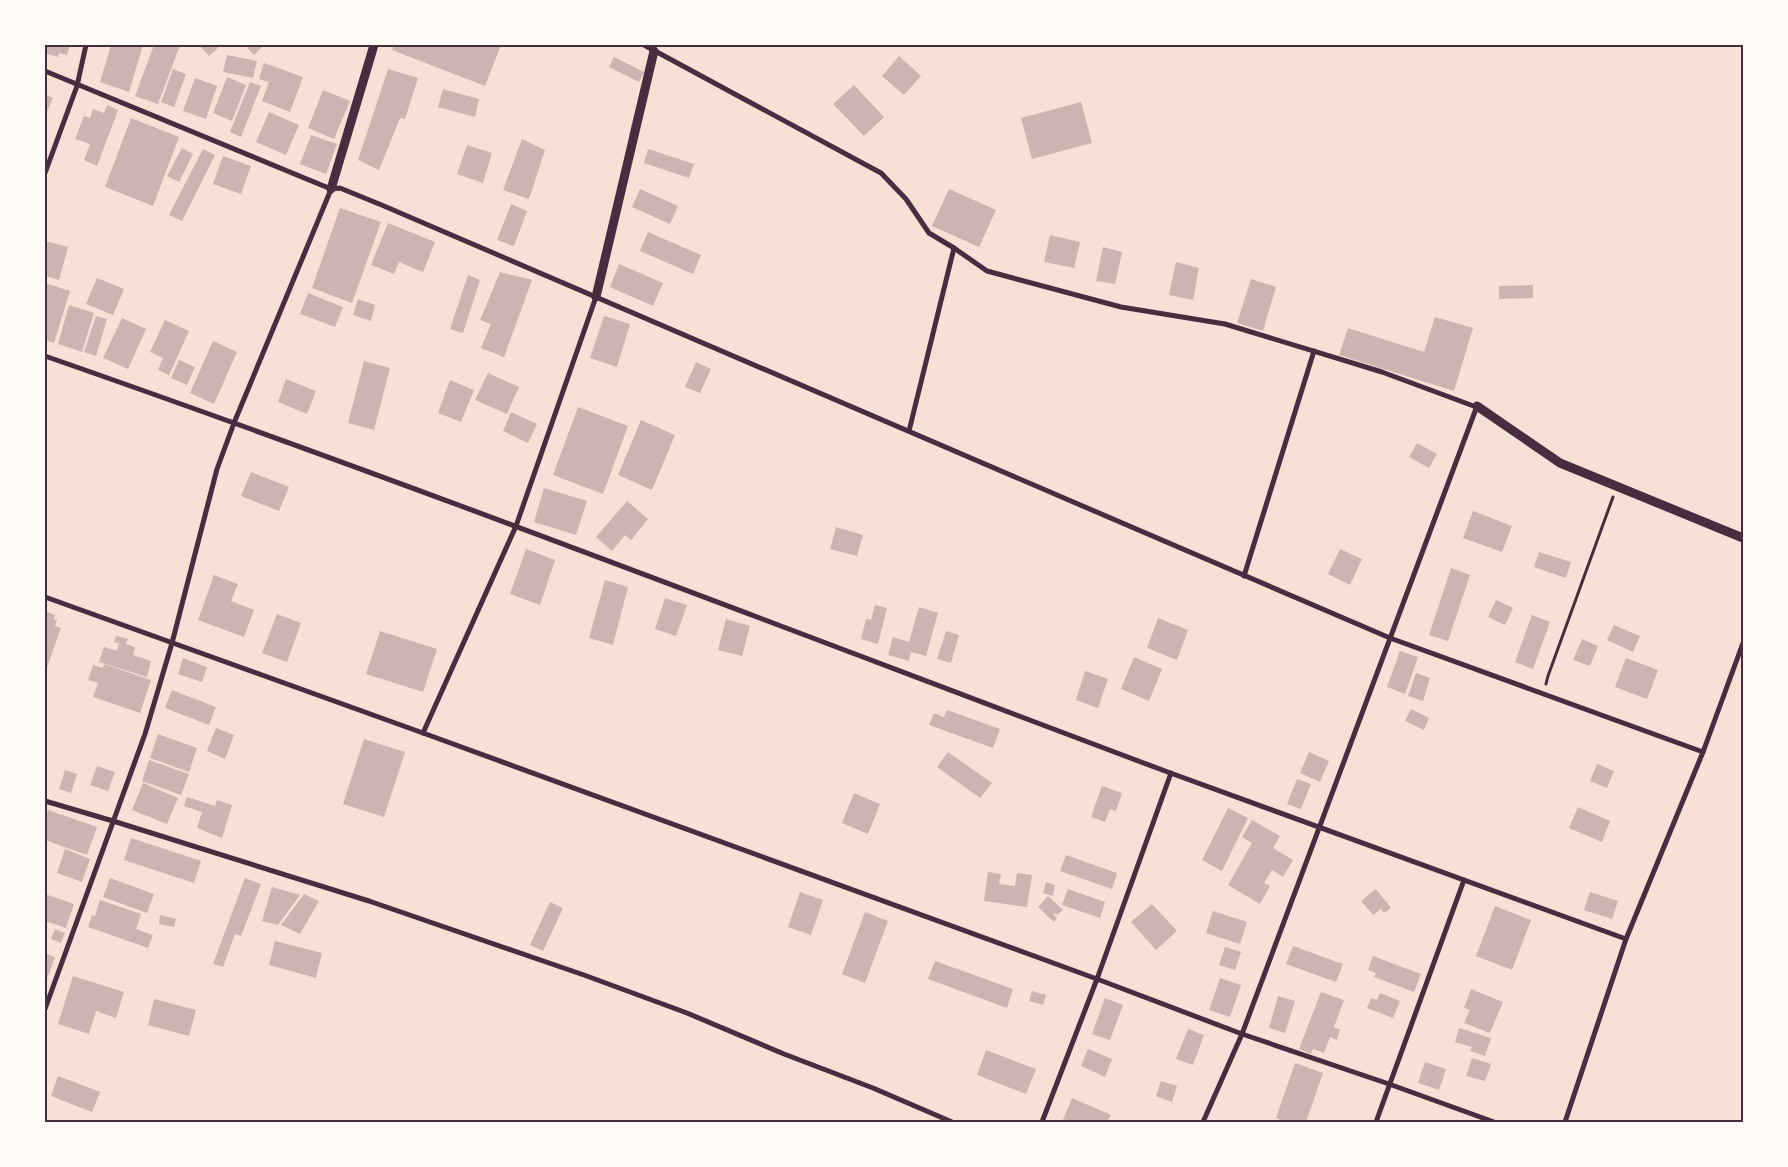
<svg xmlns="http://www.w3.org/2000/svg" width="1788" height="1167" font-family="'IBM Plex Sans',sans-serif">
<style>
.building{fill:#ccb4b1}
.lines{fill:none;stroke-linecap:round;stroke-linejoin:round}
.path{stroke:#4a2c40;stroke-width:3}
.minor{stroke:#4a2c40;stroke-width:5}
.tertiary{stroke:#4a2c40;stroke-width:9}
.neatline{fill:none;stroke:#4a2c40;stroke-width:2}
</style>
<rect width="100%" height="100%" fill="#f7e1d7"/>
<g class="building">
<polygon points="45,45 70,45 67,55 59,53 58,57 45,53"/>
<polygon points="111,45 143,45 129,92 100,82"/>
<polygon points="154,45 180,45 158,104 135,96"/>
<polygon points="202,45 221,45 209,56 200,46"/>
<polygon points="245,45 262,45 263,46 254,55"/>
<polygon points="394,45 501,45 485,86 392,50"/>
<polygon points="227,55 257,61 253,78 223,72"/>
<polygon points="899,56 921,76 904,95 882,76"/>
<polygon points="614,57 644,72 639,82 609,67"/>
<polygon points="264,63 303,77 290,112 262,101 269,82 259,79"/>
<polygon points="173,69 186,74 174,107 161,102"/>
<polygon points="388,69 418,78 405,119 400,118 379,170 358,160"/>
<polygon points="227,77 246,85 232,121 213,113"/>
<polygon points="195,78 217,86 206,119 183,111"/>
<polygon points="250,82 261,86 241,137 230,132"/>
<polygon points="854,85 884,117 864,136 833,104"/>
<polygon points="443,89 479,99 475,117 438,107"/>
<polygon points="323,90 350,101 334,139 308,128"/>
<polygon points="45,94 53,98 45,116"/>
<polygon points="1081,102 1092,143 1032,159 1021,118"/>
<polygon points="107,105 118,110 97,166 84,160 90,144 75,139 84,116 90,118 93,109 104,113"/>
<polygon points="269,112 299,125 286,155 256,142"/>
<polygon points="131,118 179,137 153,206 105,187"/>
<polygon points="311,135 337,144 326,174 300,164"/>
<polygon points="522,139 545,150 529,199 503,190"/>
<polygon points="467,145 492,153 483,183 457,174"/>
<polygon points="182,148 193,154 179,182 167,176"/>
<polygon points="203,149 215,155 182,221 169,215"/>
<polygon points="648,149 694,164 689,178 644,163"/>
<polygon points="223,156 251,166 241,194 213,184"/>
<polygon points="640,189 678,206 670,224 632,207"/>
<polygon points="949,189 996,210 979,247 932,226"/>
<polygon points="511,204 527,211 514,246 497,240"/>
<polygon points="340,208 381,222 352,303 312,288"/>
<polygon points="388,223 435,242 423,272 399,262 394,274 371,265"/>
<polygon points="648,232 701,255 693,274 640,251"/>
<polygon points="1050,235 1080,242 1074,268 1044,262"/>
<polygon points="45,241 68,247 59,280 45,276"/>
<polygon points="1103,247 1122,252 1115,284 1096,281"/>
<polygon points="1176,262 1199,268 1193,300 1169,295"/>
<polygon points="619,264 663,283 653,306 610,287"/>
<polygon points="500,272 532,280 504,357 481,348 491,324 480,320"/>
<polygon points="468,275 480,280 463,333 450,329"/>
<polygon points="97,278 124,289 113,315 86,304"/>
<polygon points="1251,279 1276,287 1263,331 1237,323"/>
<polygon points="45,283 70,291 54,343 45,340"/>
<polygon points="1533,285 1533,298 1499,299 1499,286"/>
<polygon points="308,293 343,307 335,327 300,314"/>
<polygon points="358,299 375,305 371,321 353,315"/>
<polygon points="69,305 94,313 82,352 58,344"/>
<polygon points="96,316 107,319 96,356 84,352"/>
<polygon points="604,316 630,324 617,367 590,358"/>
<polygon points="1435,317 1473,328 1454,391 1339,355 1348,328 1424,352"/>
<polygon points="122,318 146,329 128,369 103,358"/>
<polygon points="165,320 189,331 169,375 158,370 163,358 150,352"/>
<polygon points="213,341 237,352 214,404 190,393"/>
<polygon points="179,360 195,367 187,385 171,378"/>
<polygon points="364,361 390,368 374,430 348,423"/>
<polygon points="696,362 711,369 700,393 685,387"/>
<polygon points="488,373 519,387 507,414 475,400"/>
<polygon points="286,379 316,391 307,414 278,402"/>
<polygon points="450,380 474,390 461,422 438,413"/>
<polygon points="578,407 628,426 603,494 553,475"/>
<polygon points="511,412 537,424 528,443 503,431"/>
<polygon points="641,420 675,435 652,490 618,475"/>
<polygon points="1417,443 1437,454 1429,468 1409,457"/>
<polygon points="251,472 289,487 279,511 241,496"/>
<polygon points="544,488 587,501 576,535 534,522"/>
<polygon points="627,501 648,519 631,540 625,535 612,551 596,537"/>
<polygon points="1473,511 1512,526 1502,552 1463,538"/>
<polygon points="836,527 863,535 857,556 830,549"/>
<polygon points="526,549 555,560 540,605 510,594"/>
<polygon points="1340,549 1362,559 1350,585 1328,574"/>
<polygon points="1539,552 1571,562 1566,578 1534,567"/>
<polygon points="1451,568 1470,575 1448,641 1429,635"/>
<polygon points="214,575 238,584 231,601 254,610 244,637 198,620"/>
<polygon points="605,580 628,587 613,645 589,638"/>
<polygon points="665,598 687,605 676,636 655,629"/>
<polygon points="1496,600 1513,608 1505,625 1488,617"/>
<polygon points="875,605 887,608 878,644 861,639 866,619 871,620"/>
<polygon points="919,607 938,613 926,656 911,652 909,661 888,655 893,637 909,642"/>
<polygon points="45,611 55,615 54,619 57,620 55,626 61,628 45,673"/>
<polygon points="277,614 301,623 287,662 262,653"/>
<polygon points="1532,615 1550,622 1533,669 1515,662"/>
<polygon points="1158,618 1188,630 1177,660 1147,648"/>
<polygon points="726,619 750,626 742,656 718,650"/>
<polygon points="1614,625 1640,636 1633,652 1607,640"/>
<polygon points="380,631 437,649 423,692 366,674"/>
<polygon points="946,631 959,635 951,663 937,659"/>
<polygon points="116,636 128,639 126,644 135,647 133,655 151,661 147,677 99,662 104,647 117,651 119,643 114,642"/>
<polygon points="1582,639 1598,646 1590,666 1573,660"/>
<polygon points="1400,651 1418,657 1405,694 1387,687"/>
<polygon points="1134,657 1162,669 1149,701 1121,689"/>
<polygon points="183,658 207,667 202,682 178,674"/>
<polygon points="1626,658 1658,670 1647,699 1615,687"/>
<polygon points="104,664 151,680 140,713 93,697 98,683 88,680 93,665 103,668"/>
<polygon points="1085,671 1108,679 1098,708 1076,700"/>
<polygon points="1416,673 1430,678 1423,701 1408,696"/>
<polygon points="172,690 216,707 209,725 165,708"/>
<polygon points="1411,709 1429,718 1424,730 1405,721"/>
<polygon points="947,710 1000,729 993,748 929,725 934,713 944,717"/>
<polygon points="216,728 234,735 225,759 207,751"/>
<polygon points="158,734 197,748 189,772 150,758"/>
<polygon points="364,739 405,752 384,817 343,804"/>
<polygon points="948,752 992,783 980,798 937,767"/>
<polygon points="1309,752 1329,761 1320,782 1300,773"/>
<polygon points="149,760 189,774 181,795 142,781"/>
<polygon points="1597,764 1614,771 1607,788 1590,781"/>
<polygon points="97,766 115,772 108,791 90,785"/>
<polygon points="65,770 77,774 71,793 59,789"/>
<polygon points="1297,779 1311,784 1301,809 1287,804"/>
<polygon points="143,783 178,798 167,824 132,810"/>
<polygon points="1102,786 1122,793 1116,811 1110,809 1105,822 1091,817"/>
<polygon points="854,793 880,804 868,834 842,823"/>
<polygon points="187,797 215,806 217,800 232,805 222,838 197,828 202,812 184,806"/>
<polygon points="1578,807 1610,821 1602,842 1569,828"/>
<polygon points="1228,808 1248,818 1222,871 1202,860"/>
<polygon points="48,810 97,827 87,855 45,840 45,819"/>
<polygon points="1252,820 1280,836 1273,848 1293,860 1283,877 1272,870 1264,883 1270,886 1260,904 1228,885 1252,843 1242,837"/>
<polygon points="131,838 201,861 194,883 124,860"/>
<polygon points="65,849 90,859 82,882 57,873"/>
<polygon points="1066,855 1117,873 1112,889 1060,871"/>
<polygon points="988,872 1001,874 999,884 1015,886 1017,873 1032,875 1027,907 984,901"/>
<polygon points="110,878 154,894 147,913 103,897"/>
<polygon points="245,878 261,884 241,936 235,934 223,967 213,964"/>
<polygon points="1046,882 1055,885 1053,896 1043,893"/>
<polygon points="272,887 300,895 278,925 262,921"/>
<polygon points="1068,889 1105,902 1100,918 1062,905"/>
<polygon points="1376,889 1391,908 1384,913 1381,909 1373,915 1361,901"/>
<polygon points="800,892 823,900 811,935 788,927"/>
<polygon points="1590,892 1618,901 1612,919 1584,910"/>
<polygon points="45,894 74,904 66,928 45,921"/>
<polygon points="304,894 319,901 300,934 281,925"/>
<polygon points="1048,896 1063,910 1057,915 1055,913 1053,914 1057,918 1054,922 1038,907"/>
<polygon points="100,900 141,914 136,929 153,935 148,948 88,927 92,915 95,916"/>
<polygon points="550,902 563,908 543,951 530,945"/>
<polygon points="1152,904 1177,931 1156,950 1131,922"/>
<polygon points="1495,906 1531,920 1512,970 1476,956"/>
<polygon points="1213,911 1247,922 1240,944 1206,933"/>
<polygon points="865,912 888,921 865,983 842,974"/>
<polygon points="160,915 176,919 174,927 159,924"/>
<polygon points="55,929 65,933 61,943 51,939"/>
<polygon points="275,941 322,953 316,978 269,965"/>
<polygon points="1293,946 1343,964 1336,982 1286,964"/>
<polygon points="1225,947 1241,952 1235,970 1219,965"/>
<polygon points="45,953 55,957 45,984"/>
<polygon points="1373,956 1421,974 1414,992 1374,977 1376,973 1368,970"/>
<polygon points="935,961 1013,989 1007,1008 928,979"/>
<polygon points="73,976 124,992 116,1018 96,1011 89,1034 58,1024"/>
<polygon points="1220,978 1241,985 1230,1017 1209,1010"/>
<polygon points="1471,989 1503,1002 1490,1033 1464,1023 1470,1010 1464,1008"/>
<polygon points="1032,991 1046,995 1043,1005 1029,1001"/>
<polygon points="1321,992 1344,1000 1334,1027 1340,1030 1337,1040 1330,1037 1324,1053 1313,1049 1311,1054 1299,1049"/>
<polygon points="1380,993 1400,1001 1393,1018 1367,1008 1371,998 1377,1000"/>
<polygon points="1278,996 1295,1001 1285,1033 1269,1028"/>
<polygon points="1105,998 1123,1005 1110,1040 1092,1034"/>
<polygon points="154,999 196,1010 189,1036 148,1025"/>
<polygon points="1459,1028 1491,1038 1485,1056 1470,1051 1472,1047 1455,1042"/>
<polygon points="1188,1029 1204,1035 1193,1065 1176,1059"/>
<polygon points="1088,1049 1112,1059 1105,1077 1081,1066"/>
<polygon points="986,1050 1036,1069 1026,1094 977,1075"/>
<polygon points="1472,1058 1491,1064 1485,1081 1466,1076"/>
<polygon points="1425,1062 1446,1069 1439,1090 1418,1083"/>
<polygon points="1295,1063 1323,1073 1306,1122 1287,1122 1276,1118"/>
<polygon points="58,1076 100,1092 92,1112 51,1096"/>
<polygon points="1161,1081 1177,1086 1172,1102 1156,1096"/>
<polygon points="1072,1098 1111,1115 1107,1122 1062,1122"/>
</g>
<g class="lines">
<polyline class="path" points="1546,684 1548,676 1613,497"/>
<g class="minor">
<polyline points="644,45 881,173 906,199 929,233 954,248 987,271 1121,307 1225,324 1382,372 1479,408"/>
<polyline points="45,71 331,189 340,188 384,206 1390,638 1703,752"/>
<polyline points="45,173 77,86 86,45"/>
<path d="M45,356C421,487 792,631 1165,771C1318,828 1472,883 1626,939"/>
<polyline points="909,431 954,248"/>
<polyline points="1244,576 1314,351"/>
<polyline points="45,597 423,733 1097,979 1242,1034 1389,1084 1494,1122"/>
<polyline points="423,733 516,526 597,294"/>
<polyline points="45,801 113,821 369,901 584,975 687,1013 784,1054 873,1088 952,1122"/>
<polyline points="45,1009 145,734 172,643 217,469 234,423 332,187"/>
<polyline points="1042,1122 1097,979 1171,773"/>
<polyline points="1203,1122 1242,1034 1477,406"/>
<polyline points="1376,1122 1464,880"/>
<polyline points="1565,1122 1626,939 1703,752 1743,643"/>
</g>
<g class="tertiary">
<polyline points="331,189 374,45"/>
<polyline points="596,297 654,51 634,135"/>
<polyline points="1477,406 1560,463 1743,538"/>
</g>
</g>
<rect width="1788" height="1167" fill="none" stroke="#fffaf5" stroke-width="92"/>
<rect x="46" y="46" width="1696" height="1075" class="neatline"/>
</svg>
